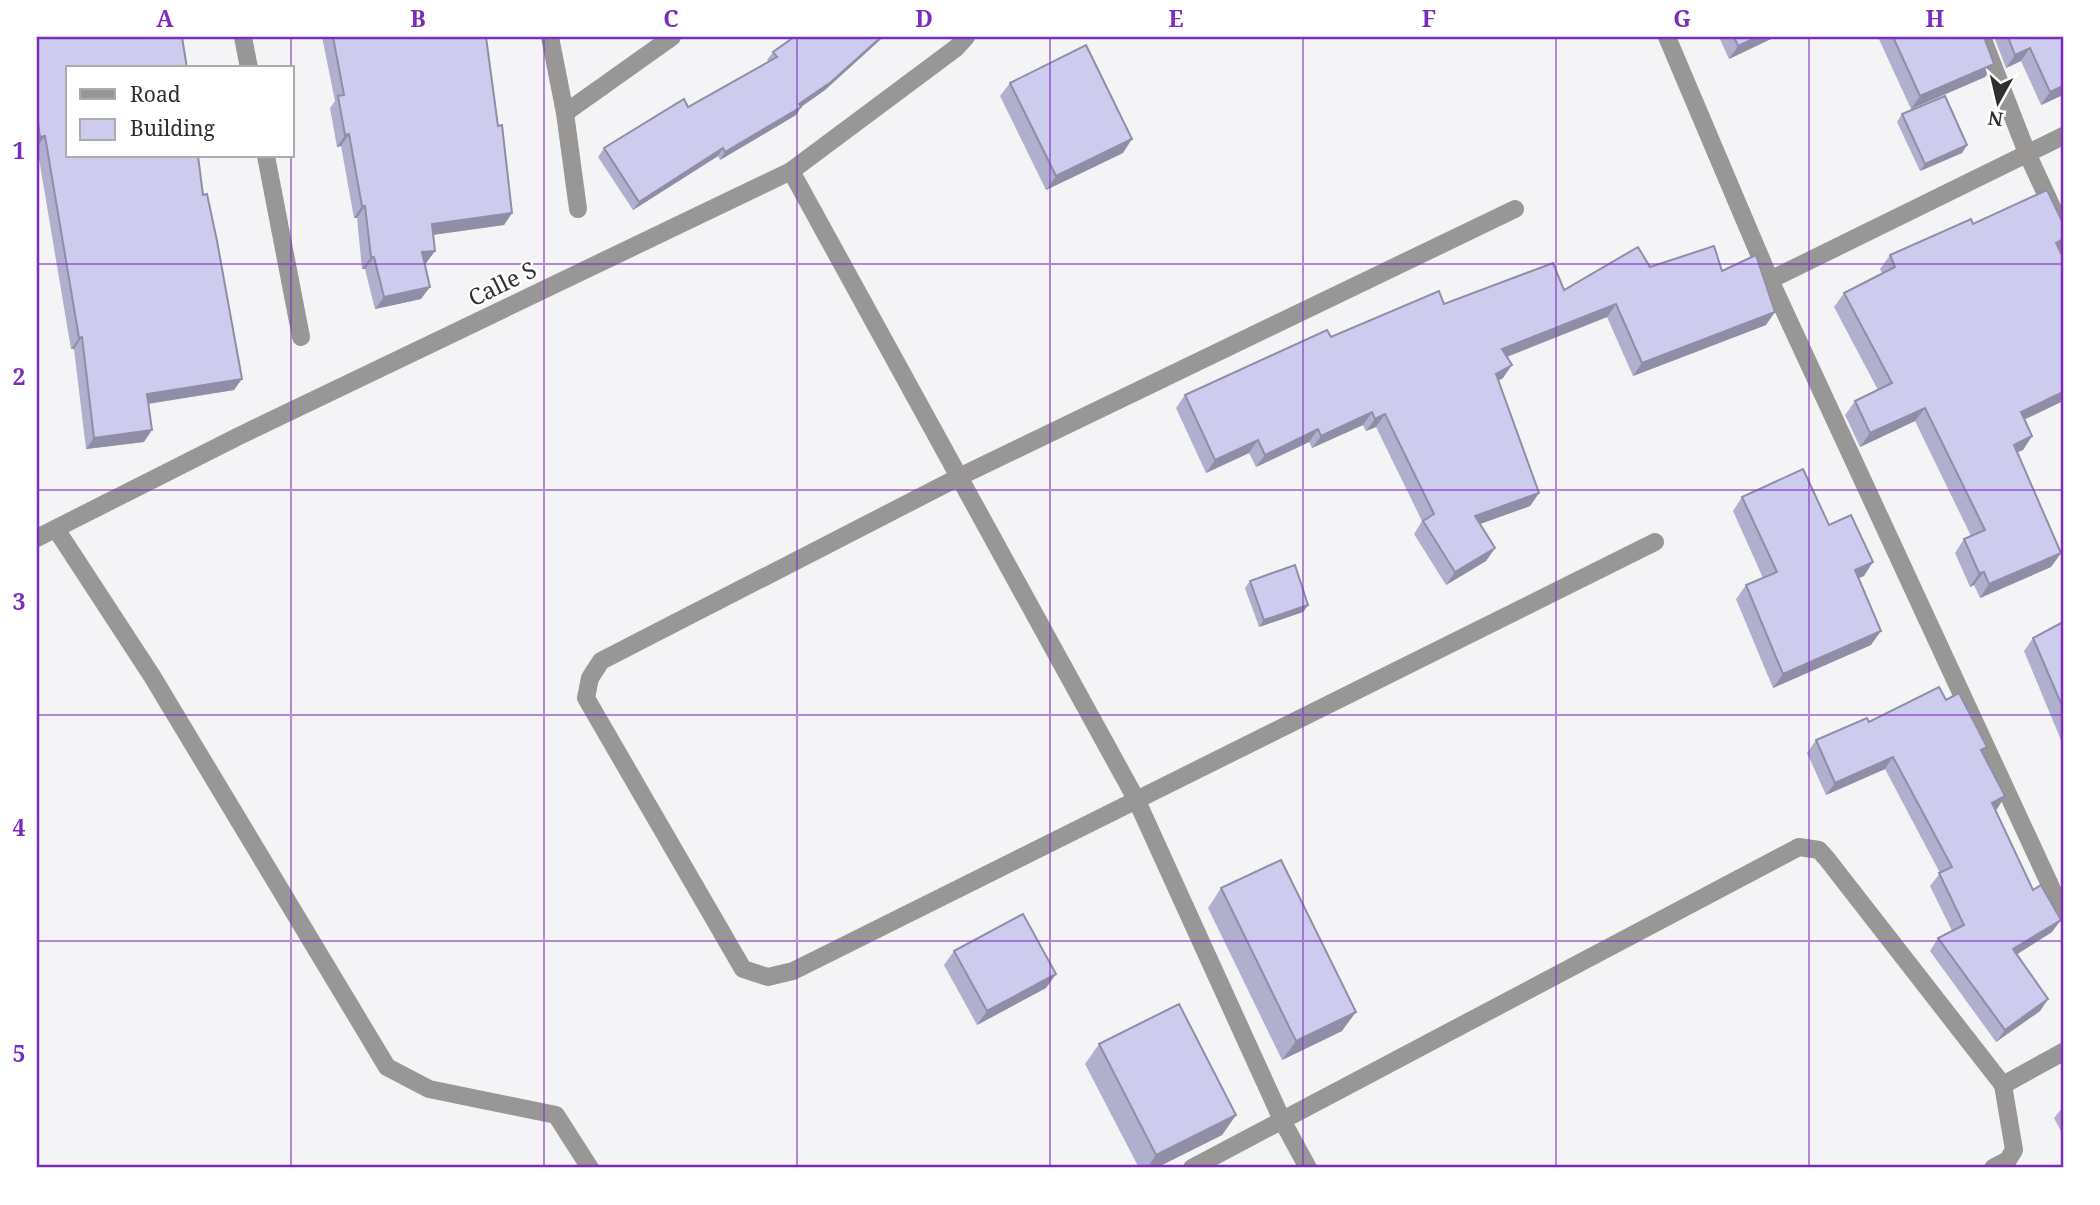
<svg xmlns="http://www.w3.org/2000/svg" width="2100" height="1205" font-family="'Noto Serif',serif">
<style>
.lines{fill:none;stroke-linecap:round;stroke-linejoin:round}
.minor{stroke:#989796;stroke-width:18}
.wall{fill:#b0afcd}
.shaded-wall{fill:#908ea7}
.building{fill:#cdcbee;stroke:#908ea7;stroke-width:2}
.grid{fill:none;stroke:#7b2cbf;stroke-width:2;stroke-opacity:0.55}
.labels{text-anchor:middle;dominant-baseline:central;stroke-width:5;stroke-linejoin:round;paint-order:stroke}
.street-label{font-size:23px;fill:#2f2f30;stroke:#fff}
.neatline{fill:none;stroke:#7b2cbf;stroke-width:2.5}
.grid-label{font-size:23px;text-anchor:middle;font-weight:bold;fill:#7b2cbf}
</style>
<rect width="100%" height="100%" fill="#f4f4f7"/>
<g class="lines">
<g class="minor">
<polyline points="243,37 249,68"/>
<polyline points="550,37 565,113 578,209"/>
<polyline points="1667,37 1770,280 2063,913"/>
<polyline points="1982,37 2027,153 2063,231"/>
<polyline points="565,113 672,37"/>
<polyline points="266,156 301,337"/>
<polyline points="791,171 1136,799 1283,1122 1308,1168"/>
<polyline points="1515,209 961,476 601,661 590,678 586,698 743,969 768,977 793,971 1655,542"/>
<polyline points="1770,280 2063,136"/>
<polyline points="56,529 152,676 387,1067 429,1089 556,1115 590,1168"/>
<polyline points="37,538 239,436 791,171 956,48 966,37"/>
<polyline points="2003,1085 2063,1052"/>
<polyline points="1192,1168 1799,847 1819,850 1827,859 2003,1085 2014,1150 2008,1160 1993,1168"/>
</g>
</g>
<g class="wall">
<polygon points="37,37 203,195 234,390 149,404 144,442 86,449 74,349 71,349 37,147"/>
<polygon points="322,37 486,37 498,126 512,213 504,225 433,235 435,251 426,263 424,263 421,299 375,309 365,269 362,269 357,218 354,218 341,146 337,147 330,108 335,101"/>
<polygon points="1719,37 1775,37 1729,59"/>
<polygon points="1878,37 1984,37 1985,77 1911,109"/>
<polygon points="1994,37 2063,37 2063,95 2041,105 2021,61 2006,68"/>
<polygon points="880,40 825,90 801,107 796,115 720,160 718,156 633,210 598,157 604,148 688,107 769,62 767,60 773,52"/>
<polygon points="1010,83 1123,153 1046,190 1000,96"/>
<polygon points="1902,114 1967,145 1962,153 1920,171 1897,122"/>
<polygon points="2063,223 2063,248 2060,250 2063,257 2063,401 2025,419 2032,436 2023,450 2017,452 2061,553 2051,567 1980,598 1974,585 1970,587 1955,553 1964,539 1971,536 1915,421 1860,447 1845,415 1855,401 1878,390 1834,307 1844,293 1882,273 1880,269 1890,255 1973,224"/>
<polygon points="1650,267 1766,325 1633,376 1607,317 1507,357 1503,378 1498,381 1539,493 1530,506 1480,524 1495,548 1486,561 1446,585 1414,534 1422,521 1376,427 1366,431 1363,425 1312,448 1309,442 1256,467 1249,453 1206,473 1176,408 1185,395 1331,337 1444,304 1564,290"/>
<polygon points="1742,497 1829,525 1864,576 1858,578 1871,645 1773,688 1736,599 1746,585 1763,578 1733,511"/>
<polygon points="1250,581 1308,605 1303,612 1259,627 1245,588"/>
<polygon points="2063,622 2063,745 2024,651 2033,638"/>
<polygon points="1946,700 1982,754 2005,796 1997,809 1995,810 2052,932 2017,954 2048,999 2040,1011 1996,1042 1930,951 1938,938 1952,931 1930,886 1940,873 1885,769 1826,795 1807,753 1816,740"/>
<polygon points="1221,888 1342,1031 1282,1060 1208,908"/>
<polygon points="954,951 1056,974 1046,988 977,1025 944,965"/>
<polygon points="1099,1044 1236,1115 1222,1135 1156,1168 1139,1168 1085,1064"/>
<polygon points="2063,1107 2063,1135 2054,1118"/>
</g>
<g class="shaded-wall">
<polygon points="881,37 883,37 880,40 825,90 798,109 801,107 796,115 720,160 725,152 799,104"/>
<polygon points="1757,37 1775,37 1729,59 1738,46"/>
<polygon points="2030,48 2021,61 2006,68 2015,55"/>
<polygon points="1994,64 1985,77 1911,109 1920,96"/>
<polygon points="2063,86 2063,95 2041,105 2050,92"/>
<polygon points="349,134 341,146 337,147 345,135"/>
<polygon points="45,136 37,147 37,141 40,137"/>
<polygon points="1132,139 1123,153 1046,190 1056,176"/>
<polygon points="1967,145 1962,153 1920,171 1925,164"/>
<polygon points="723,148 718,156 633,210 639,202"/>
<polygon points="362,206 365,206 357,218 354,218"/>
<polygon points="512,213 504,225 424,236 432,224"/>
<polygon points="2063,239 2063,248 2046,256 2056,243"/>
<polygon points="435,251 426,263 413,264 422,252"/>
<polygon points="371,257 374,257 365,269 362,269"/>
<polygon points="430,287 421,299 375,309 384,297"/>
<polygon points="1616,304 1607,317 1493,362 1502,349"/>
<polygon points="1775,312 1766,325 1633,376 1642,363"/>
<polygon points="82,337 74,349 71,349 79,338"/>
<polygon points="1512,365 1503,378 1487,387 1496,374"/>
<polygon points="242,379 234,390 139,405 147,394"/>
<polygon points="2063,392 2063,401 2011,426 2021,412"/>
<polygon points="1925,408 1915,421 1860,447 1870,433"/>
<polygon points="1372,412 1363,425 1312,448 1321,436"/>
<polygon points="1385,414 1376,427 1366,431 1375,419"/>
<polygon points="1318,429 1309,442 1256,467 1265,455"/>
<polygon points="152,430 144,442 86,449 94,438"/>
<polygon points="2032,436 2023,450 2004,458 2014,445"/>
<polygon points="1258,440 1249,453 1206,473 1215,460"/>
<polygon points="1539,493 1530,506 1466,529 1475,516"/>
<polygon points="1495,548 1486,561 1446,585 1455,572"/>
<polygon points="2061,553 2051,567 1980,598 1989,584"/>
<polygon points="1873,562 1864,576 1845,584 1855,570"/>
<polygon points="1984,572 1974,585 1970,587 1979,573"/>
<polygon points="1308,605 1303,612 1259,627 1264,620"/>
<polygon points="1881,631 1871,645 1773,688 1783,674"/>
<polygon points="1893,757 1885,769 1826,795 1835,783"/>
<polygon points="2005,796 1997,809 1983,816 1992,803"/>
<polygon points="2061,920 2052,932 2005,962 2013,949"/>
<polygon points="1056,974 1046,988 977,1025 987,1011"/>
<polygon points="2048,999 2040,1011 1996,1042 2005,1030"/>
<polygon points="1356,1012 1342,1031 1282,1060 1296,1041"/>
<polygon points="1236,1115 1222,1135 1156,1168 1147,1168 1156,1155"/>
</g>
<g class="building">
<polygon points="37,37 182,37 187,68 68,68 68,156 198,156 203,195 207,194 217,241 242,379 147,394 152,430 94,438 82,337 79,338 45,136 40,137 37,118"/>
<polygon points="333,37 486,37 498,126 502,125 512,213 432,224 435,251 422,252 430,287 384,297 374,257 371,257 365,206 362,206 349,134 345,135 338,96 344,95"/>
<polygon points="794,37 881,37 831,82 799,104 801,107 725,152 723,148 639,202 604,148 684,99 688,107 777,57 773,52"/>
<polygon points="1734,37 1757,37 1738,46"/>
<polygon points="1893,37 1984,37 1994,64 1920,96"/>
<polygon points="2008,37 2063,37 2063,86 2050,92 2030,48 2015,55"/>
<polygon points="1086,45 1132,139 1056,176 1010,83"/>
<polygon points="1945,96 1967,145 1925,164 1902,114"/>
<polygon points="2047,190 2063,223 2063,239 2056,243 2063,257 2063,392 2021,412 2032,436 2014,445 2061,553 1989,584 1984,572 1979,573 1964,539 1985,530 1925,408 1870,433 1855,401 1892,383 1844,293 1895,267 1890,255 1971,219 1973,224"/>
<polygon points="1714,246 1722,271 1756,255 1775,312 1642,363 1616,304 1502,349 1512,365 1496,374 1539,493 1475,516 1495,548 1455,572 1423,521 1434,514 1385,414 1375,419 1372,412 1321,436 1318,429 1265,455 1258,440 1215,460 1185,395 1327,330 1331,337 1439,291 1444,304 1553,263 1564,290 1638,247 1650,267"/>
<polygon points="1803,469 1829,525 1851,515 1873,562 1855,570 1881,631 1783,674 1746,585 1777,572 1742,497"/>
<polygon points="1295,565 1308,605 1264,620 1250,581"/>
<polygon points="2063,622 2063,708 2033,638"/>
<polygon points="1939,687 1946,700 1959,693 1987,747 1981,750 2005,796 1992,803 2033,890 2041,885 2061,920 2013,949 2048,999 2005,1030 1938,938 1964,925 1939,873 1952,867 1893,757 1835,783 1816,740 1867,718 1869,722"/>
<polygon points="1281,860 1356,1012 1296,1041 1221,888"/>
<polygon points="1023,914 1056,974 987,1011 954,951"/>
<polygon points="1179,1004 1236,1115 1156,1155 1099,1044"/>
</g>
<path class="grid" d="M291,37V68M544,37V1168M797,37V1168M1050,37V1168M1303,37V1168M1556,37V1168M1809,37V1168M291,156V1168M37,264H2063M37,490H2063M37,715H2063M37,941H2063"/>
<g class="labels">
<g class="street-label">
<text transform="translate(502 283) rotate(-26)">Calle S</text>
</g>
</g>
<rect width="2100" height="1205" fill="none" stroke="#ffffff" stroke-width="77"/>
<rect x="66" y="66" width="228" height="91" fill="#ffffff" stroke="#acacac" stroke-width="2"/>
<rect x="80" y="89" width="35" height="10" fill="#989796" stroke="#acacac" stroke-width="2"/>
<text x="130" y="102" font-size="21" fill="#2f2f30">Road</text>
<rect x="80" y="119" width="35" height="21" fill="#cdcbee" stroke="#acacac" stroke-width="2"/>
<text x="130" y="136" font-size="21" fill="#2f2f30">Building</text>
<g transform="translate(1998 102) rotate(188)" stroke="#ffffff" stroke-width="5" paint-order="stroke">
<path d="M0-5L12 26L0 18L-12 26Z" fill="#2f2f30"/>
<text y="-10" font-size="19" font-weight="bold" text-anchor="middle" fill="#2f2f30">N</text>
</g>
<rect x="38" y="38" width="2024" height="1128" class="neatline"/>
<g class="grid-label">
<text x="165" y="27">A</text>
<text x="418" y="27">B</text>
<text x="671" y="27">C</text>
<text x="924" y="27">D</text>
<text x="1176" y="27">E</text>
<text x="1429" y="27">F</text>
<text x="1682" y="27">G</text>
<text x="1935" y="27">H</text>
<text x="19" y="159">1</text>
<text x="19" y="385">2</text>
<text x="19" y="610">3</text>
<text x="19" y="836">4</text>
<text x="19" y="1062">5</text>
</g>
</svg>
